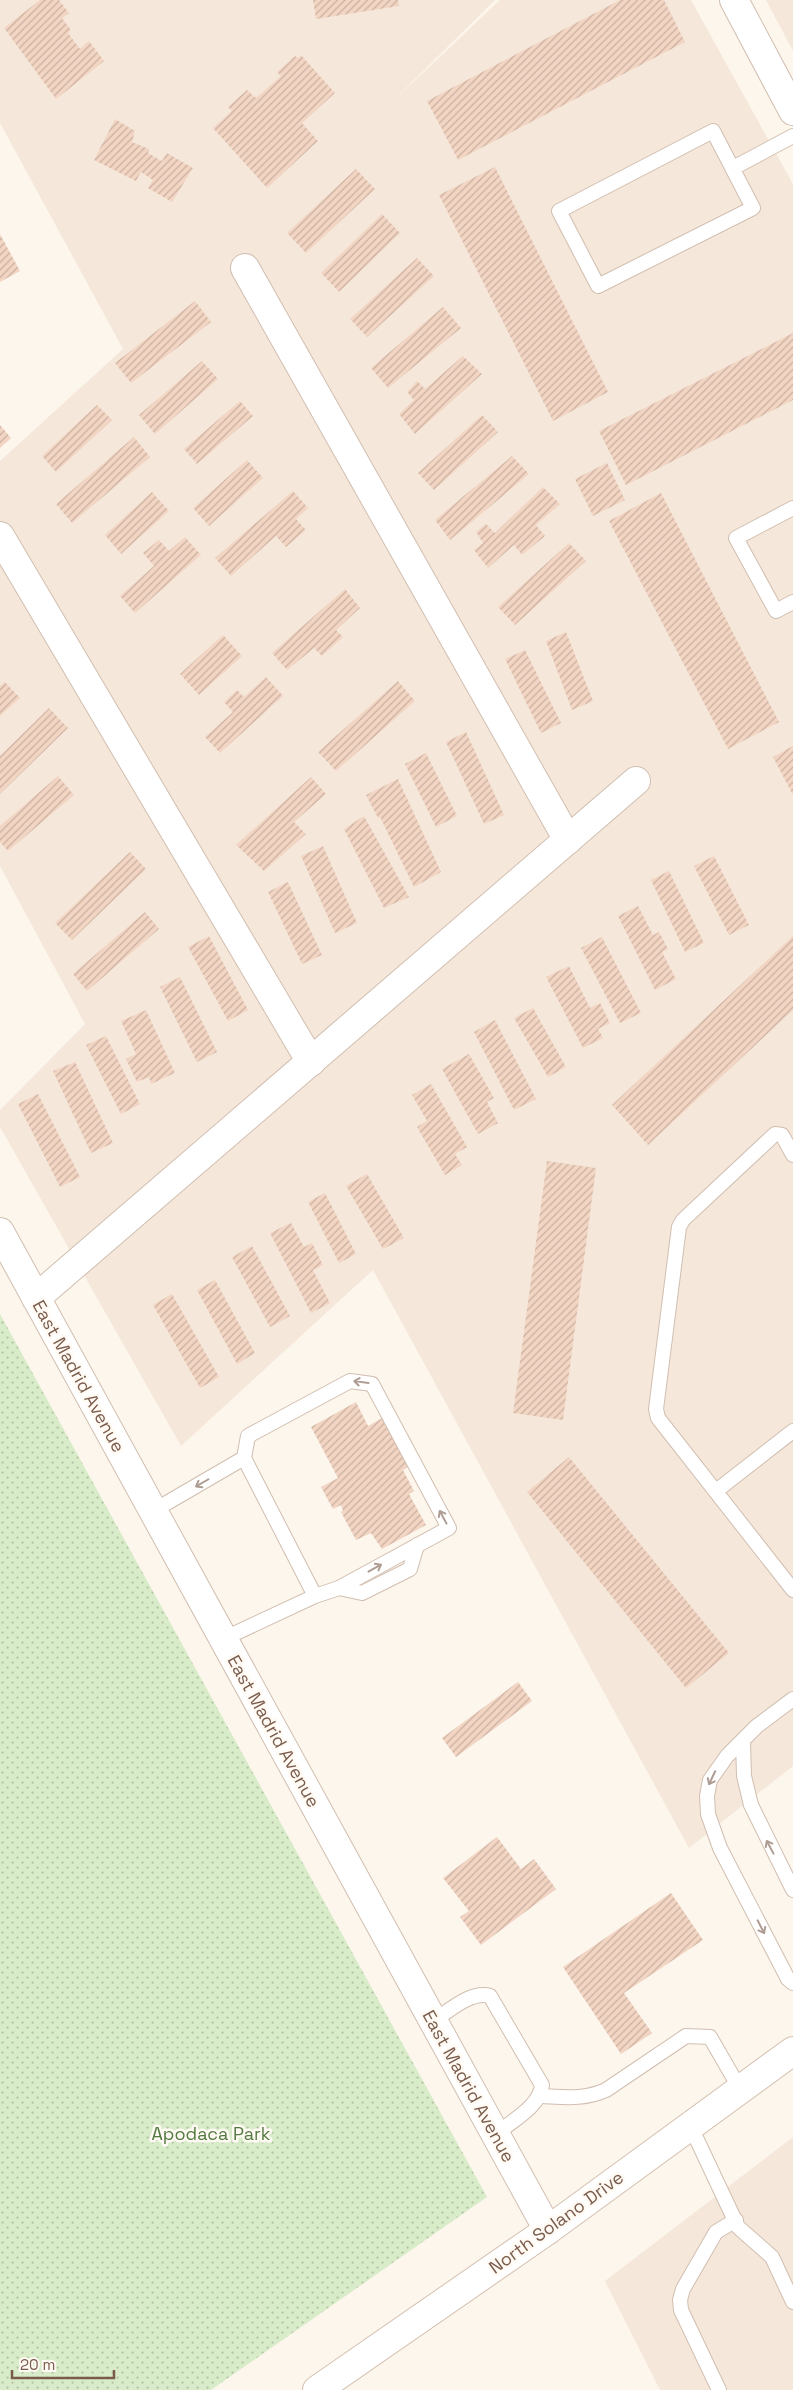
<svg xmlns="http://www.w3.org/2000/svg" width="793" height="2390" font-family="'Space Grotesk',sans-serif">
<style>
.residential{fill:#f5e8da}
.park{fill:url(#park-dots)}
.building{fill:url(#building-hatch)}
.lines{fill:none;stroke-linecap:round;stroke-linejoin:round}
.service-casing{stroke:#d1beb0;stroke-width:16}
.minor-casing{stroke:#d1beb0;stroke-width:30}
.tertiary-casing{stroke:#d1beb0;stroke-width:30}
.secondary-casing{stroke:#d6c0b0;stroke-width:30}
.service{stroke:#fff;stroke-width:14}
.minor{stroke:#fff;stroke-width:28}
.tertiary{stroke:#fff;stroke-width:28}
.secondary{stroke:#fff;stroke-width:28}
.oneway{stroke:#af9d94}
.labels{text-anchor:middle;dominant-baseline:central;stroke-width:5;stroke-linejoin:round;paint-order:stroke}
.street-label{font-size:18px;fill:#7a5c4d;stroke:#fffaf3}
.park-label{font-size:18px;fill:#537a41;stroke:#fffaf3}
</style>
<defs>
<pattern id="park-dots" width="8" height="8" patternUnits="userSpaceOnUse" patternTransform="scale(1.25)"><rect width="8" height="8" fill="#d8ecc9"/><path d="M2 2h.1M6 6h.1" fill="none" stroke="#b4c2a5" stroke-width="1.8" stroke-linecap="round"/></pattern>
<pattern id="building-hatch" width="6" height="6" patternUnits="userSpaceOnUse" patternTransform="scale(1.25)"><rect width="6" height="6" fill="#f3d5c3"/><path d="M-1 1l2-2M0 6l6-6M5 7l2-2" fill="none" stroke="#cab0a1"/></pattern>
</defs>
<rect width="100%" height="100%" fill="#fdf6ec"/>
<g class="residential">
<polygon points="0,0 495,0 391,103 500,0 691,0 793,184 793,1766 689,1848 373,1270 181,1446 0,1127 0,1110 85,1024 0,866 0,461 123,349 0,123"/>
<polygon points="766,0 793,0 793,51"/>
<polygon points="793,2137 793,2390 660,2390 605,2281"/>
</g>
<polygon class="park" points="0,1314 487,2197 211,2390 0,2390"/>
<g class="building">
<polygon points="40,0 59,0 69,13 62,18 71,30 68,33 80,49 89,41 104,61 56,99 4,28"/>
<polygon points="313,0 398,0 399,6 316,19"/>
<polygon points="620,0 664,0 685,42 458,160 427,101"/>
<polygon points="301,55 335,93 302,123 318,141 267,188 213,128 232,111 228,107 247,90 256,98 281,76 277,72 295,56 298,58"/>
<polygon points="115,119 135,131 132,142 149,149 148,153 162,161 167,153 193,168 172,202 148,188 153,180 141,172 136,181 94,160"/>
<polygon points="495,167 608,392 553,421 439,195"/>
<polygon points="356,169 375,189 306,253 287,233"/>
<polygon points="382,214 400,233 339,292 321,273"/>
<polygon points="0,234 20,271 0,282"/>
<polygon points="417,258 434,276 367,337 350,319"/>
<polygon points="195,301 211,322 131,383 115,363"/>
<polygon points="443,307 461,328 388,388 371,368"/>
<polygon points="793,333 793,400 626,485 599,431"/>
<polygon points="463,356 482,374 415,434 399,414 414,400 407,392 417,381 425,389"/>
<polygon points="202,361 218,379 155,434 139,415"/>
<polygon points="240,401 253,416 197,464 184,449"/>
<polygon points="97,405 112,420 56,472 42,456"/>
<polygon points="482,415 498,432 434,490 418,473"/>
<polygon points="0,425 11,438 0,448"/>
<polygon points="134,437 150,457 72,523 56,504"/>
<polygon points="512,456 529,474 450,540 435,520"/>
<polygon points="247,460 263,478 209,526 193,508"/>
<polygon points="607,463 625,500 593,516 575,479"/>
<polygon points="543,487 560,504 536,525 545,536 522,555 514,545 488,568 474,550 483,543 476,532 486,524 495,533"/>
<polygon points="293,491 308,508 296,519 306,530 286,547 276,536 231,576 215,558"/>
<polygon points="152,492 169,511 121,554 105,535"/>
<polygon points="661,493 779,722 728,749 609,521"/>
<polygon points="185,537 201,555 135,613 120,596 154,566 143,553 159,540 169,551"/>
<polygon points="569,543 586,561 515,625 498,607"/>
<polygon points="345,589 360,608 336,630 343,637 322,656 314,648 287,670 272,653"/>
<polygon points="566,632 593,701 572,710 546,641"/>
<polygon points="223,635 242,656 199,695 180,674"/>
<polygon points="525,650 561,723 541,733 505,659"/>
<polygon points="266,677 283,696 220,753 205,737 233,712 224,702 237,690 244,697"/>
<polygon points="398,681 415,701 336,771 318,752"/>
<polygon points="5,682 20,698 0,716 0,686"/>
<polygon points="49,708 68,728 0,794 0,756"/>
<polygon points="466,732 504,815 484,824 446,742"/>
<polygon points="793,746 793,795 773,757"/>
<polygon points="426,753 457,816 436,827 405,764"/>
<polygon points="58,776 74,795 8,851 0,842 0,826"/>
<polygon points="311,777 326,794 294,822 306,834 264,871 236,845"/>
<polygon points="398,779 441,872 414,887 380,817 378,818 366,795"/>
<polygon points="364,816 409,897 384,908 344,829"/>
<polygon points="323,846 357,923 335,933 301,856"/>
<polygon points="130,852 146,869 72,940 55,923"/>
<polygon points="714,856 749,925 729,935 694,866"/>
<polygon points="669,871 704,943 685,952 651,880"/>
<polygon points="288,882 322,955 302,964 268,892"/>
<polygon points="638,906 653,935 659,932 668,949 662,952 676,979 655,990 618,916"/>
<polygon points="145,912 159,929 87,991 73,974"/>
<polygon points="209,936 248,1010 228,1021 188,947"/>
<polygon points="793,936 793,1010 648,1145 612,1105"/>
<polygon points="602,937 641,1013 620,1023 581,948"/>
<polygon points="569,966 590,1008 600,1003 610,1023 598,1029 603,1038 583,1048 546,977"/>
<polygon points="180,977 217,1052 197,1062 160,987"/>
<polygon points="533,1008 566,1067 548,1077 514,1018"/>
<polygon points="146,1010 175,1073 151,1084 149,1077 137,1082 126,1059 136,1054 121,1021"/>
<polygon points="495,1020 536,1099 514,1110 474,1032"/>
<polygon points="106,1036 140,1104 121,1114 86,1045"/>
<polygon points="469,1054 494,1098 487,1102 498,1123 478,1134 442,1069"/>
<polygon points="75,1062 113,1143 91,1153 53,1071"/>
<polygon points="431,1084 467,1147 455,1154 462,1165 445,1175 417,1127 427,1121 412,1095"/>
<polygon points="38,1094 80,1177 60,1187 18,1104"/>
<polygon points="547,1161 596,1168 563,1420 513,1413"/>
<polygon points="367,1174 404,1238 383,1249 346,1186"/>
<polygon points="325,1193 356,1254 339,1263 308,1202"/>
<polygon points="291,1223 304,1247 312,1243 323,1265 313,1270 330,1303 311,1313 270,1233"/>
<polygon points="252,1246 290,1316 270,1327 232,1257"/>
<polygon points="215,1280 255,1353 237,1364 197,1290"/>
<polygon points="172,1294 219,1377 200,1388 153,1305"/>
<polygon points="356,1402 368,1426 386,1416 411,1465 403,1470 414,1491 409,1494 426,1525 382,1549 371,1533 356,1540 341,1512 343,1511 341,1505 333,1509 321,1487 338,1478 311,1427"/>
<polygon points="569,1457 729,1653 686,1688 527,1492"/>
<polygon points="518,1682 532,1701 456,1757 442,1738"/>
<polygon points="497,1837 521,1869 534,1859 556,1889 481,1945 460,1917 469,1911 443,1878"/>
<polygon points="671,1893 703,1940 624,1993 652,2033 621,2054 563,1967"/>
</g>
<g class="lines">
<defs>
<g id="service">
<polygon points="713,131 753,208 598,286 559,211"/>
<polyline points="733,168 793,136"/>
<polyline points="793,508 736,538 776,611 793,602"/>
<polyline points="793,1155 782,1135 775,1134 683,1220 679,1227 656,1409 658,1418 793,1590"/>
<polyline points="716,1491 793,1431"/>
<polyline points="153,1511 244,1458"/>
<polyline points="339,1588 362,1593 410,1569 417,1545"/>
<polyline points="223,1639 315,1596 244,1458 248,1436 350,1381 372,1384 449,1528 339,1588 315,1596"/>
<polyline points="793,1699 757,1726 727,1756 710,1780 707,1796 708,1814 720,1848 788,1979 793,1983"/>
<polyline points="743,1741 744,1776 751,1805 793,1890"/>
<path d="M433,2021C448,2012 471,1990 490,1996L542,2085C540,2107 511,2121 495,2135"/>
<path d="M541,2096C564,2097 584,2100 606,2090L686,2036L710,2037L740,2089"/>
<polyline points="690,2125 738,2227 772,2257 793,2302"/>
<polyline points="719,2390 681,2310 680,2300 683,2289 716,2232 736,2220"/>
</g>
<g id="minor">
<polyline points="734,0 793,111"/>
<polyline points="245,268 568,840"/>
<polyline points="0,536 311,1062"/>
<polyline points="36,1298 636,781"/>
</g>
<polyline id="tertiary" points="0,1232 548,2230"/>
<polyline id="secondary" points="317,2390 548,2230 793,2051"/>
</defs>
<use href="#service" class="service-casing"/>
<use href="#minor" class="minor-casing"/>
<use href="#tertiary" class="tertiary-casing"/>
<use href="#secondary" class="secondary-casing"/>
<use href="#service" class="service"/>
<use href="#minor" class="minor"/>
<use href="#tertiary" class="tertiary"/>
<use href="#secondary" class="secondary"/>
</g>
<defs><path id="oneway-shaft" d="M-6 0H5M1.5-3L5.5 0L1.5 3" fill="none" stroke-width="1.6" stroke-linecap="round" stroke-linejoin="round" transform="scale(1.25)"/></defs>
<g class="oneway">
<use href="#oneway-shaft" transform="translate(361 1382) rotate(-172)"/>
<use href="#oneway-shaft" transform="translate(202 1483) rotate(150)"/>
<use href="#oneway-shaft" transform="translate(443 1517) rotate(-118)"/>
<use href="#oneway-shaft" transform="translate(375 1568) rotate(-29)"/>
<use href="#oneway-shaft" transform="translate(712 1778) rotate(115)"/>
<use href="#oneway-shaft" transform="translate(770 1847) rotate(-118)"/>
<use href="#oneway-shaft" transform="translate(761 1927) rotate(63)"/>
</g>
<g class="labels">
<g class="street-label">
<text transform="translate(79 1376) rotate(61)">East Madrid Avenue</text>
<text transform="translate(274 1731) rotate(61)">East Madrid Avenue</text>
<text transform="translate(469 2086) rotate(61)">East Madrid Avenue</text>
<text transform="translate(556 2222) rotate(-36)">North Solano Drive</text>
</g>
<g class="park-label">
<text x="211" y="2133">Apodaca Park</text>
</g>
</g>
<path d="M12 2370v8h102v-8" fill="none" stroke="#7a5c4d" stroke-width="2.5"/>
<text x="20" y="2370" font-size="15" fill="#7a5c4d" stroke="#fffaf3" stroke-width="4" paint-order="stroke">20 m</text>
</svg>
